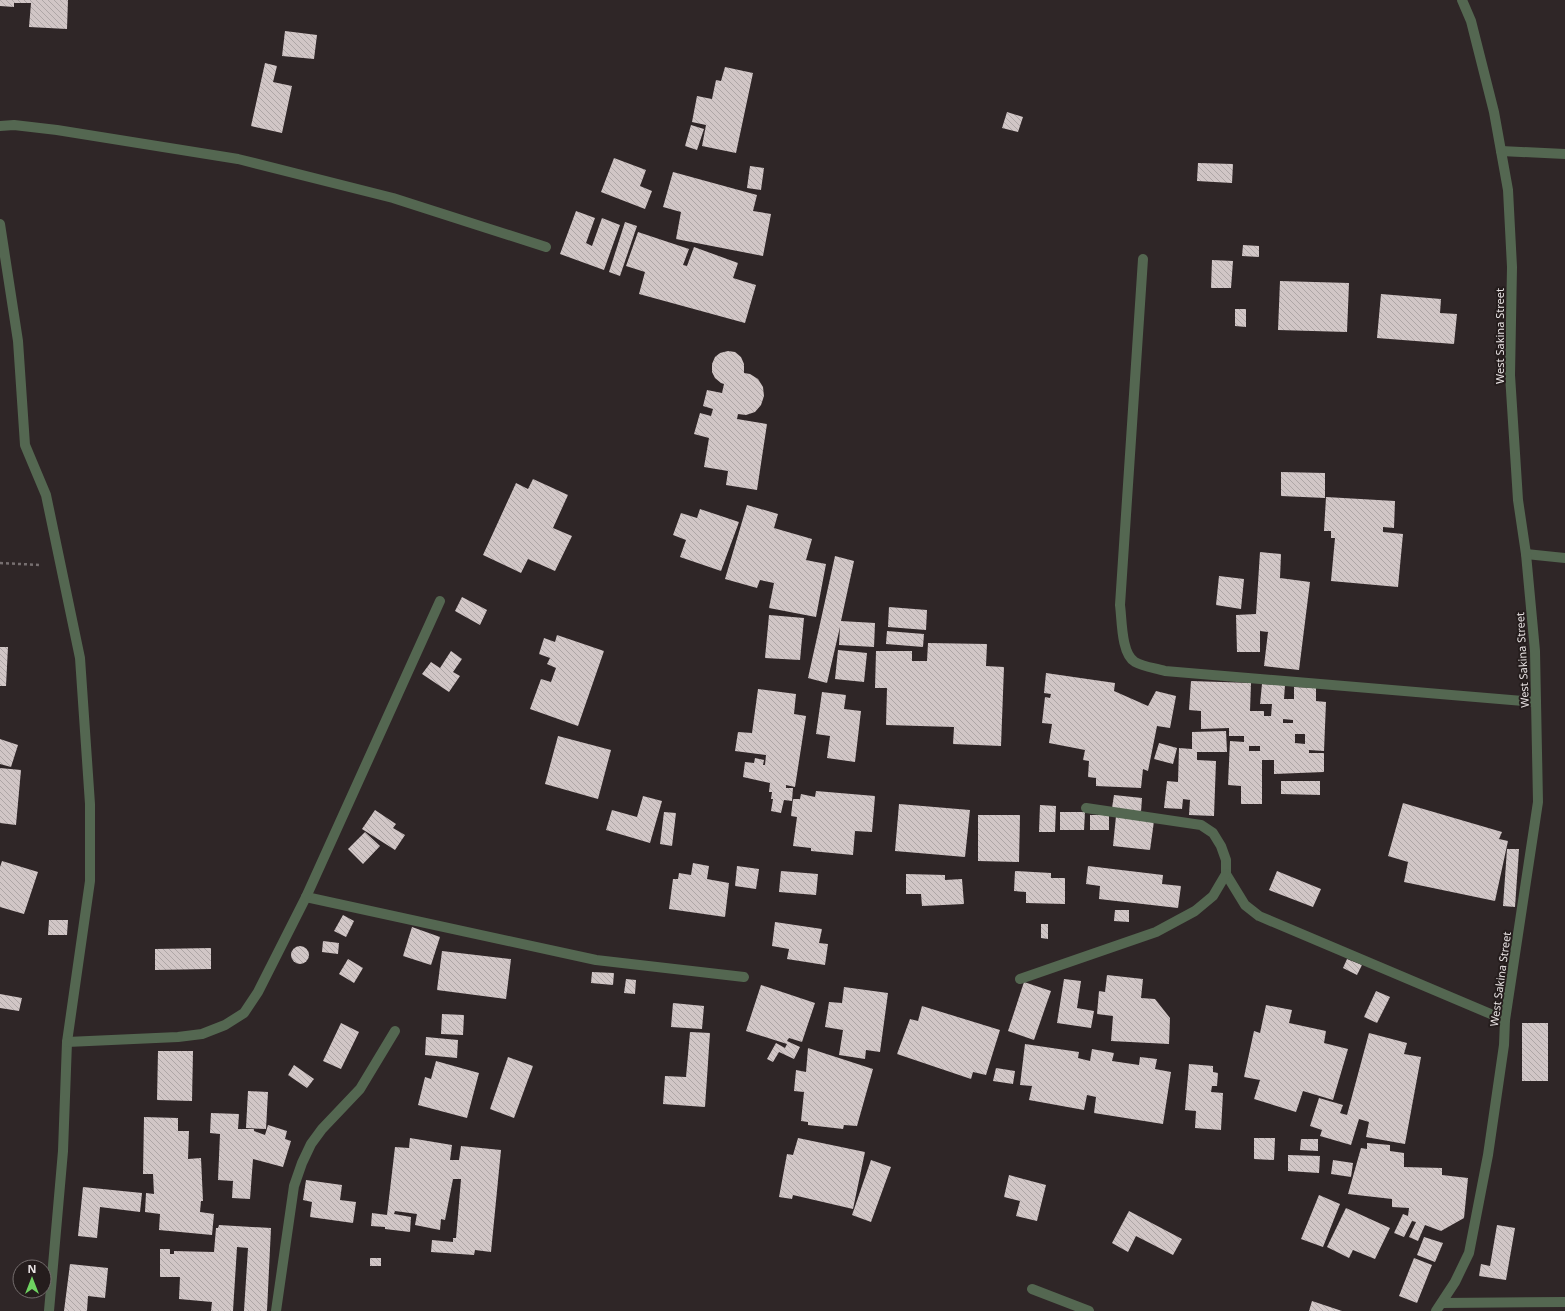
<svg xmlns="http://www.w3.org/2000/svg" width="1565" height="1311" font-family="'Noto Sans',sans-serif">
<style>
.building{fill:url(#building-back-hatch);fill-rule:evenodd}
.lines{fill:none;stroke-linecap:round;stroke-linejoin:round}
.path{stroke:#776f70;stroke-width:2.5;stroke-dasharray:3 3;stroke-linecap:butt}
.minor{stroke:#546751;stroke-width:10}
.labels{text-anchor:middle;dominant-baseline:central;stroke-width:4;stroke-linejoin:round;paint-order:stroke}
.street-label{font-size:11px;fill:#eae4e5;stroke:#251d1d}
</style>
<defs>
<pattern id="building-back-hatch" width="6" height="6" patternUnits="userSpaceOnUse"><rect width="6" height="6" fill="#d1c6c6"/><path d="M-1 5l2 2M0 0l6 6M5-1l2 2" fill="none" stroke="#aea6a6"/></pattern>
</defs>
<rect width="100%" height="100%" fill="#2f2627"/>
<g class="building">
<polygon points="0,0 68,0 67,29 29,27 31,3 14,3 14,7 0,6"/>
<polygon points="285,31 317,35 314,59 282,56"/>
<polygon points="265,63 277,66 273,82 292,86 282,133 251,126"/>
<polygon points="725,67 753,73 736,153 702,146 706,125 692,122 697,96 712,99 716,80 721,81"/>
<polygon points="1007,112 1023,117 1018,132 1002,128"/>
<polygon points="691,125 704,129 697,150 685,146"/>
<polygon points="614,158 646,170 640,186 652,191 645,209 601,192"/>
<polygon points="1198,163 1233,164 1232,183 1197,181"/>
<polygon points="750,166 764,168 761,190 747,188"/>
<polygon points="673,172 757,195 753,211 771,214 763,256 676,239 681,212 663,207"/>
<polygon points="576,211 595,218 586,243 592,246 602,218 620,225 604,270 560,254"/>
<polygon points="625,222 637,226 620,276 609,272"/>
<polygon points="638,232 689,249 683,265 687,266 694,247 738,263 733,278 756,285 745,323 639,294 645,272 626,266"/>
<polygon points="1243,245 1259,246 1259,257 1242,256"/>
<polygon points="1212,260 1233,261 1231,288 1211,288"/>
<polygon points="1280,281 1349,283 1347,332 1278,330"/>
<polygon points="1381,294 1441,299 1440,313 1457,314 1454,344 1377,338"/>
<polygon points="1235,309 1246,309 1246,327 1235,326"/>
<polygon points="728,351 735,352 741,357 744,364 744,373 750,374 758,379 763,387 764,396 761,405 755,412 746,415 738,414 737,419 767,424 757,490 726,485 728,471 704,467 709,438 694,434 700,413 711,416 713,409 703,406 707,390 722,393 724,384 721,383 715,378 712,372 712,364 715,357 720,353"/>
<polygon points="1281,472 1325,473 1325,498 1281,496"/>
<polygon points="533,479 568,495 553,528 572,536 555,571 528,559 521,573 483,555 516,483 528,489"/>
<polygon points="1326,497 1395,501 1394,528 1383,527 1383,532 1403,534 1398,587 1331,581 1335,538 1331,538 1331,531 1324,531"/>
<polygon points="747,505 778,514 774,528 812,539 806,560 826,564 816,617 769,608 774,583 760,580 757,588 725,579"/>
<polygon points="700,509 739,522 721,571 680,557 686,540 673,535 681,513 697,518"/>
<polygon points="1260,552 1281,554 1280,578 1310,582 1299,670 1264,666 1268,632 1260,631 1260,652 1237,652 1236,615 1256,614"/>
<polygon points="835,556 854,561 841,621 875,623 874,647 839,645 840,627 827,683 808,678"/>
<polygon points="1219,576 1244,579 1241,609 1216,605"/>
<polygon points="462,597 487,610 480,625 455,611"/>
<polygon points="889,607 927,610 926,630 888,627"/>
<polygon points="769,615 804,618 800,660 765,658"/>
<polygon points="887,631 924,634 923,647 886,644"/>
<polygon points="557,635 604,651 578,726 530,709 541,679 551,682 556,668 547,664 550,658 539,654 544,638 555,642"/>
<polygon points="928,643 987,644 986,666 1004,667 1001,746 953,744 954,727 886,725 887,688 875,688 876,651 912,651 912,661 927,661"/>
<polygon points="0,647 8,647 6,686 0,686"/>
<polygon points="838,650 867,653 864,682 835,679"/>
<polygon points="451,651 462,659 453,672 460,676 449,692 422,674 431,662 440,668"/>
<polygon points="1046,673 1115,683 1114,691 1148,706 1156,691 1176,696 1170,728 1157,726 1148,771 1143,769 1141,788 1096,786 1096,778 1088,777 1089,761 1083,760 1085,750 1049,743 1052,724 1042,723 1045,697 1050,698 1051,694 1044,693"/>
<path d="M1191,681L1251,683L1250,711H1264V716H1271L1272,704H1260L1262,684L1285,685L1284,699H1294V687L1316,688V701L1326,702L1324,751L1309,750V753H1324V772L1274,774V760H1262V804H1241V786L1228,785L1230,741L1244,742V736H1229V728L1201,729V711L1189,710ZM1283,719L1293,720V723H1283ZM1295,734H1305V744L1295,743ZM1249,746H1260V751H1249Z"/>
<polygon points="758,689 796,694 794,714 806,716 795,787 786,785 786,788 793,788 792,801 784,800 781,813 771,811 773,799 771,799 772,792 769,792 770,783 743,777 745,762 754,763 755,758 764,760 763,765 765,765 766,755 735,751 738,732 752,733"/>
<polygon points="822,692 846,695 844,709 861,711 855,762 827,758 830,736 816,734"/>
<polygon points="1226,731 1227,752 1197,752 1197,760 1216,761 1214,816 1189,815 1190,800 1183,799 1182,809 1164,808 1167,781 1178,782 1179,748 1192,749 1192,732"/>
<polygon points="558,736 611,750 598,799 545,784"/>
<polygon points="0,739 18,745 11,767 0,764"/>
<polygon points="1159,743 1177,748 1173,764 1154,759"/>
<polygon points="0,768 21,770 16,825 0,823"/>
<polygon points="1281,781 1320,781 1320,795 1281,794"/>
<polygon points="816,791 875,796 872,832 855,831 853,855 811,851 811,848 793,846 797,817 791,816 793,799 800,799 801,794 815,797"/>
<polygon points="1114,795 1142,798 1141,812 1112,808"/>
<polygon points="643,796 662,801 650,843 606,830 612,810 637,817"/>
<polygon points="1403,803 1502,832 1499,839 1508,841 1495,901 1404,882 1408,862 1388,856"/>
<polygon points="899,804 970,810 965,857 895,851"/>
<polygon points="1040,805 1056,806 1055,832 1039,832"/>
<polygon points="375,810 396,824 393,828 405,835 395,850 362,829"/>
<polygon points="664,812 676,813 672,846 660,844"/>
<polygon points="1060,812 1085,812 1084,830 1060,830"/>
<polygon points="978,815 1020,815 1019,862 978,861"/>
<rect x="1090" y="815" width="19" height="15"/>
<polygon points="1116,816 1154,821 1150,850 1113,846"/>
<polygon points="365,832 380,846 363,864 348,849"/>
<polygon points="1507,849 1519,849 1515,907 1503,906"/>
<polygon points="2,861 38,872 24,914 0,907 0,867"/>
<polygon points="693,863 709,866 707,879 729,883 725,917 669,909 673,879 678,879 679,873 691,875"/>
<polygon points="737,866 759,869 756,889 735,886"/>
<polygon points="1088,866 1163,875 1162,884 1181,886 1178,908 1099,899 1100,886 1086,884"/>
<polygon points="781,871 818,874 816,895 779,892"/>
<polygon points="1015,871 1051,873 1051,878 1065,878 1065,904 1026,903 1026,892 1014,891"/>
<polygon points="1277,871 1321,889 1313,907 1269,890"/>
<polygon points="906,874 945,875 945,880 962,879 964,904 922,906 921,894 906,894"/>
<polygon points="1115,910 1129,910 1129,922 1114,921"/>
<polygon points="343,915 354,921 346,937 334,931"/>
<polygon points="49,920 68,920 67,935 48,935"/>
<polygon points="775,922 822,929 819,943 828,944 825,965 787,959 789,949 772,946"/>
<polygon points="1041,924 1048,924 1048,939 1041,938"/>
<polygon points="412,927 440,937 431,965 403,956"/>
<polygon points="323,941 339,943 338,954 322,952"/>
<circle cx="300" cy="955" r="9"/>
<polygon points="211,948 211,969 155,970 155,949"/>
<polygon points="442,951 511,959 506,999 437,990"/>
<polygon points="348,959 363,968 354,983 339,974"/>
<polygon points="1347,959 1362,965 1357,975 1343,968"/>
<polygon points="592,972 614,973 613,985 591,983"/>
<polygon points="1107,975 1143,979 1141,998 1155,999 1170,1018 1169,1044 1111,1041 1113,1016 1097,1014 1099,991 1105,992"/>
<polygon points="626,979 636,980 635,994 624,993"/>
<polygon points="1064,979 1081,981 1077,1008 1094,1011 1091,1028 1057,1023"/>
<polygon points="1024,982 1051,991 1034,1040 1008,1031"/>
<polygon points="761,985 815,1003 802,1042 789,1038 787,1041 800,1047 794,1059 779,1052 773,1062 767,1059 776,1043 785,1048 787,1044 746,1031"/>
<polygon points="844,987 888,993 880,1052 866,1050 865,1059 839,1055 843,1030 825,1027 829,1002 842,1003"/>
<polygon points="1376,991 1390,997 1377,1023 1364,1017"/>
<polygon points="0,994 22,998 19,1011 0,1008"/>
<polygon points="673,1003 704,1006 702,1029 671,1027"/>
<polygon points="1266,1005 1292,1010 1289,1023 1326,1031 1324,1043 1348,1049 1333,1100 1303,1091 1296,1112 1254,1099 1260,1080 1244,1077 1254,1031 1260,1033"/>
<polygon points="922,1006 1000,1030 986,1075 973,1072 971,1079 897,1054 910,1019 918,1021"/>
<polygon points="442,1014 464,1015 463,1035 441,1034"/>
<polygon points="341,1023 359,1032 341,1069 323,1061"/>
<rect x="1522" y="1023" width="26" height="58"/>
<polygon points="690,1032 710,1033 705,1107 663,1104 665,1076 686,1077"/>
<polygon points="1369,1033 1407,1043 1404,1054 1421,1057 1405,1144 1366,1137 1369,1122 1359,1119 1351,1145 1320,1136 1322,1130 1310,1126 1319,1098 1343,1105 1340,1113 1347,1115"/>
<polygon points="426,1037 458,1040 457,1058 425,1055"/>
<polygon points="1025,1044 1079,1052 1078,1058 1090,1061 1092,1049 1114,1053 1112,1061 1139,1065 1140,1057 1157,1059 1155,1069 1171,1072 1163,1124 1094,1113 1096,1097 1087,1095 1084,1110 1029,1100 1032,1086 1020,1085"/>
<polygon points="808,1048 873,1069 857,1126 844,1125 843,1129 808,1125 808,1122 801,1121 804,1092 794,1091 796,1070 806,1072"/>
<polygon points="158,1051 193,1051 192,1101 157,1100"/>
<polygon points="508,1057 533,1066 514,1118 490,1109"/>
<polygon points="436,1061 479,1073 467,1118 418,1105 425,1077 431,1079"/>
<polygon points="1189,1064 1213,1066 1213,1072 1218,1073 1217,1086 1212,1086 1211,1092 1223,1093 1221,1130 1195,1128 1196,1111 1185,1110"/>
<polygon points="294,1065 314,1079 307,1088 288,1075"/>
<polygon points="996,1068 1015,1071 1013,1084 993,1081"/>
<polygon points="248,1091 268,1092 266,1129 246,1128"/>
<polygon points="211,1113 239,1114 238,1129 254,1129 254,1131 265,1135 268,1125 287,1131 285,1139 291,1141 283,1167 253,1159 250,1199 232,1198 233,1181 218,1180 220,1134 210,1133"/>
<polygon points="144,1117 178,1118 178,1131 189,1131 188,1159 201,1158 203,1201 201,1201 200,1212 214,1214 212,1235 159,1230 160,1214 145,1212 146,1193 154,1194 153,1174 143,1174"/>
<polygon points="410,1138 452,1145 450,1160 459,1160 461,1146 501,1150 491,1252 475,1250 474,1255 431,1252 432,1240 453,1242 453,1238 456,1238 461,1179 453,1179 445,1220 441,1219 440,1230 415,1225 417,1214 395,1211 394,1214 411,1217 410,1232 385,1229 385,1227 371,1226 372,1213 387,1215 395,1147 409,1148"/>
<polygon points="798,1138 865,1152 853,1209 793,1195 792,1199 779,1197 787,1154 793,1155"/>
<polygon points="1254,1138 1275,1138 1274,1160 1254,1159"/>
<polygon points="1301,1139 1318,1139 1318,1151 1300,1150"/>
<polygon points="1367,1143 1390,1145 1390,1151 1404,1153 1404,1167 1442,1168 1442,1175 1468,1178 1464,1218 1441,1231 1425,1225 1418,1241 1409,1237 1416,1222 1412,1221 1404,1237 1394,1233 1403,1214 1408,1216 1409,1208 1392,1207 1392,1199 1348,1194 1361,1148 1367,1149"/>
<polygon points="1288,1155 1320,1156 1319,1173 1288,1171"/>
<polygon points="871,1160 891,1167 871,1222 852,1215"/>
<polygon points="1333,1160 1353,1163 1351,1177 1331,1174"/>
<polygon points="1009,1175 1046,1185 1037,1221 1016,1216 1020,1201 1004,1197"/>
<polygon points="306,1180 342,1185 340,1200 356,1202 353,1223 310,1217 312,1202 303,1200"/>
<polygon points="83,1187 142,1193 140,1212 100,1207 97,1238 78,1236"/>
<polygon points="1319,1195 1340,1204 1323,1247 1301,1239"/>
<polygon points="1346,1208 1390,1228 1375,1259 1353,1250 1349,1258 1327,1247"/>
<polygon points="1129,1211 1182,1239 1173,1255 1136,1236 1128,1252 1112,1243"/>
<polygon points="219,1225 271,1228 267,1311 244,1311 248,1248 237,1247 233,1311 211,1311 212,1302 179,1299 180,1277 160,1277 160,1249 170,1249 170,1254 174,1254 174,1251 214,1252 216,1228 218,1228"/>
<polygon points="1497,1225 1515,1228 1506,1280 1479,1276 1481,1264 1490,1266"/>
<polygon points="1424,1237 1443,1243 1435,1262 1417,1255"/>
<rect x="370" y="1258" width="11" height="8"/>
<polygon points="1414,1258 1432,1265 1417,1303 1399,1296"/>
<polygon points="70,1264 108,1268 105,1298 88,1296 87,1311 64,1311"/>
<polygon points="1312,1301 1342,1311 1309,1311"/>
</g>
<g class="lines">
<polyline class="path" points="0,563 40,565"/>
<g class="minor">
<polyline points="0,126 14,125 57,130 238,159 393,198 546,247"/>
<polyline points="1501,151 1565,154"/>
<polyline points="0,224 18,341 25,445 46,495 80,658 90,804 90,881 67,1042 63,1151 49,1311"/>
<path d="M1143,259L1120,605C1122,619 1121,654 1135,662C1144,667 1155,668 1165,671L1536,702"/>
<polyline points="1526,554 1565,558"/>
<polyline points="1086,808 1201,825 1213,833 1221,846 1226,860 1226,874 1245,905 1259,916 1505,1020"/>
<polyline points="306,897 596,960 744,977"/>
<polyline points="1020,979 1156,932 1195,911 1213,896 1226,874"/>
<polyline points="67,1042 178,1037 202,1034 225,1025 244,1013 258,992 306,897 440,601"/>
<polyline points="1032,1289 1089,1311"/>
<polyline points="1442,1303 1565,1302"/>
<polyline points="276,1311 294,1186 302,1163 311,1144 322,1129 360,1089 395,1031"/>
<polyline points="1436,1311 1455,1282 1469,1253 1488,1155 1504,1045 1505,1020 1538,802 1535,651 1526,554 1518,500 1510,375 1512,267 1508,190 1494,112 1471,21 1462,0"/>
</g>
</g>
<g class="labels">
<g class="street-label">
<text transform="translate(1499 336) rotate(-90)">West Sakina Street</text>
<text transform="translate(1522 660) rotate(-93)">West Sakina Street</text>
<text transform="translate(1500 979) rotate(-82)">West Sakina Street</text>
</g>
</g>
<g transform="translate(32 1279)"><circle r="19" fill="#251d1d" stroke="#746d6d"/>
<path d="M0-3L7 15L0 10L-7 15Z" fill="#6ed360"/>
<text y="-6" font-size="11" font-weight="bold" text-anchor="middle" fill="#eae4e5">N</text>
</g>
</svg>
